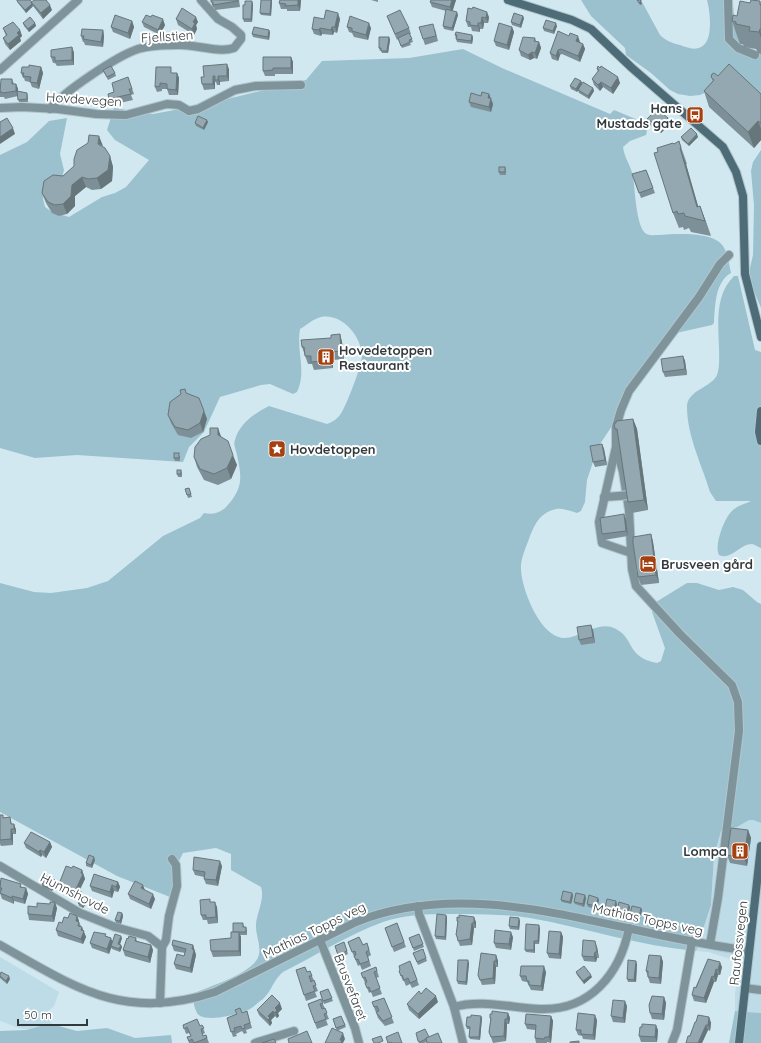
<svg xmlns="http://www.w3.org/2000/svg" width="761" height="1043" font-family="Quicksand,sans-serif">
<style>
.built{fill:#bddce7}
.green{fill:#9bc1ce}
.lines{fill:none;stroke-linecap:round;stroke-linejoin:round}
.minor-casing{stroke:#b1c5cc;stroke-width:10}
.secondary-casing{stroke:#b1c5cc;stroke-width:10}
.minor{stroke:#7e939a;stroke-width:8}
.secondary{stroke:#4d6c77;stroke-width:8}
.minor-bridge-casing{stroke:#b1c5cc;stroke-width:10;stroke-linecap:butt}
.minor-bridge{stroke:#7e939a;stroke-width:8}
.wall{fill:#7e9097}
.shaded-wall{fill:#67767b}
.building{fill:#93a8b0;stroke:#67767b}
.labels{text-anchor:middle;dominant-baseline:central;stroke-width:4;stroke-linejoin:round;paint-order:stroke}
.street-label{font-size:13px;fill:#30393c;stroke:#fff}
.poi-label{font-size:13px;font-weight:bold;fill:#30393c;stroke:#fff;text-anchor:start}
</style>
<rect width="100%" height="100%" fill="#d1e8f0"/>
<g class="built">
<polygon points="749,820 753,820 761,823 761,1013 735,1011 735,994 739,964 737,961 708,952 696,951 711,905 714,856 718,839 721,831 737,827"/>
<polygon points="0,957 59,992 54,1006 45,1014 54,1027 43,1033 19,1028 0,1021"/>
</g>
<g class="green">
<path d="M581,0H641L660,35C666,41 672,43 680,45C686,47 694,51 701,47C714,41 710,11 707,0H732C736,24 733,45 761,54V100L728,83L700,95L690,96L678,94L670,90L651,73L626,55L625,48L591,16Z"/>
<path d="M463,49L502,68L610,114L614,110L638,120L647,131L646,135L630,141L623,147C624,157 631,166 633,176C635,189 636,224 645,233C648,236 654,235 659,235C675,234 713,231 723,246C728,254 729,264 731,273C715,282 715,306 714,323L712,325L676,333L643,368L612,426L598,447L587,480L585,502L581,511L577,513C570,511 563,508 556,509C541,512 535,523 530,536C527,545 522,555 521,565C520,585 535,621 551,633C572,650 594,617 616,629C635,639 626,657 657,663L661,661L665,648L652,612L656,602L687,583H697L719,590L733,587L743,590L757,602L761,604V823L753,820H749L737,827L721,831L714,856L711,905L696,951C640,946 586,928 530,918C509,914 486,915 464,914C437,914 409,913 383,922C349,934 315,956 283,972C273,980 272,991 263,999C259,1002 254,1006 250,1009C241,1014 203,1024 197,1013C194,1006 192,1001 195,993C210,986 257,972 259,954C261,944 255,934 256,924C257,912 265,899 261,887L231,870V854L216,848L183,853L179,861L173,895L170,897L117,876L0,812V583L34,592L51,593L87,588L108,581L163,536L200,518L204,513C212,515 221,513 227,506C243,488 242,478 237,455C236,450 233,444 235,440C239,424 255,413 269,406L327,424C332,422 336,420 340,415C345,409 363,363 362,355C361,336 342,313 321,317C313,319 307,325 300,329C296,351 307,371 297,392L293,394L270,384L261,385L220,397L204,432L189,447L183,462L77,455L35,458L0,448V155L27,142L49,121L67,118L60,154L64,170L62,178L45,191L43,199L45,207L52,212L69,217L102,197L115,193L126,187L149,160L115,140L107,130L114,108L153,114L207,104L306,80L322,61L409,58Z"/>
<polygon points="761,150 761,308 748,277 753,255 754,205 751,171 753,162"/>
<path d="M734,276H738L755,350L761,352V548C758,547 754,544 752,544C739,544 731,561 719,555C714,546 724,519 731,512C736,506 745,504 751,501H716L710,492C702,465 687,436 687,407C687,390 711,388 717,375C720,367 719,356 719,348C718,322 715,295 734,276Z"/>
<polygon points="735,1011 761,1013 761,1043 729,1043"/>
<polygon points="44,1025 55,1025 77,1031 107,1028 135,1038 171,1035 172,1043 0,1043 0,1031 27,1030"/>
</g>
<g class="lines">
<defs>
<g id="minor">
<polyline points="728,0 729,39 738,48 755,55"/>
<polyline points="0,70 78,0"/>
<polyline points="0,108 22,107 58,109 96,114 126,115 167,104 179,105 189,111 198,109 235,90 256,86 301,85"/>
<path d="M50,109C63,92 117,56 138,49C151,45 166,45 180,45C197,45 219,53 234,48L241,39V35L232,27L218,19L201,0"/>
<polyline points="616,447 599,522 602,543 631,553"/>
<polyline points="604,497 619,496"/>
<polyline points="0,866 80,913 115,927 148,936 162,947 160,1003"/>
<polyline points="418,906 419,914 454,1007 463,1043"/>
<polyline points="320,940 355,1028 359,1043"/>
<polyline points="710,944 718,898 739,731 738,702 732,685 680,634 636,586 632,569 629,510 623,472 616,446 616,427 621,410 629,391 699,297 720,264 729,255"/>
<path d="M0,945C76,988 124,1022 215,992L356,922C443,887 540,909 627,928C667,937 708,945 749,951"/>
<polyline points="162,947 166,940 169,916 177,886 176,865 172,859"/>
<polyline points="745,988 761,990"/>
<path d="M454,1007C481,999 512,1008 540,1009C590,1011 620,974 629,928"/>
<polyline points="255,1043 294,1031"/>
<polyline points="672,1043 677,1030 692,941"/>
</g>
<g id="secondary">
<polyline points="508,0 572,20 591,29 632,68 723,147 736,172 743,196 745,274 761,337"/>
<polyline points="761,411 759,432 761,441"/>
<polyline points="739,1043 761,846"/>
</g>
</defs>
<use href="#minor" class="minor-casing"/>
<use href="#secondary" class="secondary-casing"/>
<use href="#minor" class="minor"/>
<use href="#secondary" class="secondary"/>
<defs>
<polyline id="minor-bridge" points="619,496 629,495"/>
</defs>
<use href="#minor-bridge" class="minor-bridge-casing"/>
<use href="#minor-bridge" class="minor-bridge"/>
</g>
<g class="wall">
<polygon points="211,0 239,0 240,7 215,10 214,7 213,8"/>
<polygon points="280,0 301,0 300,11 287,11 287,9 281,9 279,3"/>
<polygon points="371,0 378,0 378,2"/>
<polygon points="456,0 452,11 458,15 453,31 444,29 443,26 446,11 432,7 430,2"/>
<polygon points="17,1 32,2 52,10 43,19 33,6 26,13 18,3"/>
<polygon points="272,1 271,16 261,15 260,13"/>
<polygon points="760,1 761,4 761,54 758,53 756,49 744,47 743,44 740,44 732,21 750,3"/>
<polygon points="253,4 252,22 244,22 243,19"/>
<polygon points="468,8 489,17 488,23 484,23 483,29 480,29 480,32 472,31 471,27 468,27 466,21"/>
<polygon points="387,16 409,28 411,34 410,34 413,42 410,43 411,45 402,48 398,39 397,40"/>
<polygon points="524,18 521,28 512,25 511,22"/>
<polygon points="176,19 198,22 196,25 197,29 194,35 178,25"/>
<polygon points="324,19 340,19 337,33 334,32 333,35 322,34 321,36 314,34 312,29"/>
<polygon points="132,21 134,27 130,39 113,32 111,27"/>
<polygon points="142,22 165,25 160,35 144,27"/>
<polygon points="23,23 35,23 36,26 29,32 24,26"/>
<polygon points="557,26 554,34 544,31 543,28"/>
<polygon points="347,27 371,28 368,40 354,37 352,33 349,32"/>
<polygon points="512,27 514,32 509,50 496,46 494,41"/>
<polygon points="3,28 20,30 22,36 20,38 21,41 10,50 5,44 3,38 6,36"/>
<polygon points="435,29 438,41 425,45 423,39"/>
<polygon points="103,30 104,36 103,47 85,45 84,42 83,42 81,36"/>
<polygon points="558,31 583,44 585,49 580,62 562,54 560,55 558,61 552,59 550,53"/>
<polygon points="270,32 269,40 253,37 252,34"/>
<polygon points="455,35 472,35 473,38 472,44 457,42"/>
<polygon points="389,37 390,40 388,53 382,53 381,50 380,51 379,48"/>
<polygon points="535,38 536,41 539,42 541,48 537,59 534,58 530,60 521,56 519,50"/>
<polygon points="72,47 74,53 74,65 57,66 55,63 53,63 51,57"/>
<polygon points="291,57 293,62 293,74 275,74 275,76 265,76 263,71"/>
<polygon points="29,67 41,67 43,73 39,89 32,87 30,82 25,81 24,78 23,78 21,73"/>
<polygon points="600,68 620,83 613,94 603,87 600,91 594,85 592,79 598,72 597,69"/>
<polygon points="229,69 229,81 220,82 220,85 217,85 216,82 215,82 215,89 204,90 202,84 204,77"/>
<polygon points="103,70 115,73 116,76 108,80"/>
<polygon points="173,73 177,73 179,78 178,95 169,95 167,89 162,89 162,91 157,92 155,87"/>
<polygon points="718,76 761,94 761,140 754,148 709,107 704,91 713,81 711,77"/>
<polygon points="128,77 134,94 131,95 133,100 111,105 109,99 114,92"/>
<polygon points="12,79 14,84 16,84 18,89 18,91 27,93 28,96 28,102 19,102 18,96 5,99 4,97 0,97 0,84"/>
<polygon points="581,81 582,83 577,92 571,89 570,86"/>
<polygon points="593,88 594,91 589,99 579,93 578,90"/>
<polygon points="489,94 493,104 491,112 471,107 469,102"/>
<polygon points="647,119 670,124 661,133 649,125"/>
<polygon points="208,122 204,130 196,126 195,123"/>
<polygon points="681,137 698,137 689,146 682,140"/>
<polygon points="679,141 687,164 686,164 698,207 700,206 711,236 691,232 689,228 684,230 683,227 679,228 673,213 658,152 674,144"/>
<polygon points="103,147 110,156 113,167 112,181 101,189 92,190 86,187 75,196 75,206 67,214 59,216 52,213 46,203 42,193 63,176"/>
<polygon points="505,167 506,169 506,175 500,175 499,172"/>
<polygon points="646,170 655,193 641,198 632,174"/>
<polygon points="340,334 342,342 344,359 333,360 333,368 314,370 312,364 308,364 302,347 331,338"/>
<polygon points="683,356 685,361 687,375 665,377 663,372"/>
<polygon points="186,393 204,411 207,419 203,432 191,438 178,435 171,423 168,415"/>
<polygon points="633,419 637,429 648,510 632,513 628,502 619,438 615,429"/>
<polygon points="221,437 237,465 231,479 218,485 204,480 197,467 194,457"/>
<polygon points="602,444 604,449 607,465 595,467 593,462"/>
<polygon points="180,456 180,461 175,461 174,458"/>
<polygon points="181,470 182,473 182,477 178,477 177,474"/>
<polygon points="189,488 192,497 188,498 185,489"/>
<polygon points="626,520 628,536 604,540 602,534"/>
<polygon points="651,534 653,542 659,583 641,585 638,577"/>
<polygon points="593,630 595,643 581,645 579,640"/>
<polygon points="0,815 12,823 12,824 14,824 16,830 16,834 13,834 13,845 1,846 0,844"/>
<polygon points="748,830 751,838 747,866 730,863 727,855"/>
<polygon points="50,842 52,847 46,858 42,855 41,857 26,848 24,843"/>
<polygon points="95,860 92,868 86,866 86,863"/>
<polygon points="222,866 218,886 206,884 204,879 204,877 195,875 193,870"/>
<polygon points="72,868 82,870 85,879 80,890 81,891 83,897 82,899 61,889 59,884"/>
<polygon points="0,880 26,888 28,894 25,904 14,901 14,904 2,899 0,893"/>
<polygon points="118,882 120,887 118,892 114,891 112,898 92,891 90,886"/>
<polygon points="56,883 52,891 43,888 42,885"/>
<polygon points="572,893 573,896 571,904 562,902 561,900"/>
<polygon points="128,894 155,899 151,909 130,899"/>
<polygon points="586,898 584,907 575,904 574,902"/>
<polygon points="599,900 597,909 588,907 587,904"/>
<polygon points="85,901 86,904 83,908 79,906 78,903"/>
<polygon points="211,902 217,907 218,923 208,924 207,920 203,920 201,915"/>
<polygon points="617,904 615,913 606,911 605,908"/>
<polygon points="37,907 57,908 54,922 29,920 28,914"/>
<polygon points="630,907 628,916 618,914 617,911"/>
<polygon points="641,908 642,910 640,919 631,917 630,914"/>
<polygon points="122,913 123,916 121,924 116,923 115,920"/>
<polygon points="446,915 447,918 446,940 436,939 435,936"/>
<polygon points="77,916 79,921 79,922 84,932 86,937 83,944 58,936 56,930 62,923 68,918"/>
<polygon points="457,921 476,922 476,928 474,928 472,945 460,946 456,935 458,924"/>
<polygon points="520,921 519,930 510,929 509,926"/>
<polygon points="397,923 406,947 394,952 385,928"/>
<polygon points="244,925 244,927 246,927 247,930 247,935 240,935 241,937 241,956 213,957 211,951 231,938 233,932"/>
<polygon points="540,928 539,944 535,944 535,953 526,952 525,950"/>
<polygon points="561,932 563,937 561,959 549,958 547,953"/>
<polygon points="419,934 424,947 414,951 409,938"/>
<polygon points="107,936 112,942 122,938 120,944 122,947 120,952 112,949 111,947 109,954 92,948 90,943"/>
<polygon points="513,937 511,950 496,948 494,943"/>
<polygon points="136,938 137,941 151,945 153,950 150,963 125,956 123,950 128,939"/>
<polygon points="344,942 348,954 339,958 335,946"/>
<polygon points="348,942 363,945 367,943 371,955 368,957 371,966 362,970 360,965 358,966"/>
<polygon points="172,945 193,945 196,955 192,973 176,969 174,964 184,956 185,953 174,951"/>
<polygon points="597,947 599,958 597,958 596,962 584,961 582,956"/>
<polygon points="423,949 427,961 418,965 413,953"/>
<polygon points="496,955 498,961 498,967 496,967 495,984 482,985 478,975"/>
<polygon points="661,956 663,962 661,984 650,983 646,971"/>
<polygon points="708,959 722,967 720,975 718,975 716,982 714,982 706,1003 694,1001 692,995"/>
<polygon points="410,961 419,985 412,988 410,984 406,986 404,981 403,981 399,971 400,970"/>
<polygon points="469,963 467,985 458,984 457,981"/>
<polygon points="637,964 636,982 628,982 627,979"/>
<polygon points="376,967 379,977 376,978 382,994 373,997 371,992 369,993 361,973"/>
<polygon points="296,970 307,972 310,971 318,991 315,992 317,997 306,1001"/>
<polygon points="546,972 543,991 531,990 527,982 522,981 520,976"/>
<polygon points="576,972 592,977 584,984 577,975"/>
<polygon points="0,976 10,979 7,984 0,978"/>
<polygon points="328,989 333,1001 324,1004 320,992"/>
<polygon points="664,997 666,1003 664,1020 652,1019 650,1013"/>
<polygon points="384,998 394,1023 385,1026 378,1018 372,1002"/>
<polygon points="321,999 329,1019 326,1020 328,1025 317,1029 308,1004"/>
<polygon points="438,1002 419,1019 409,1010 407,1004"/>
<polygon points="627,1006 625,1023 613,1022 611,1016"/>
<polygon points="282,1009 278,1013 279,1016 277,1018 275,1016 271,1020 272,1023 270,1026 259,1015 257,1010"/>
<polygon points="247,1011 252,1028 246,1030 247,1033 244,1034 242,1031 236,1034 237,1036 233,1037 227,1018"/>
<polygon points="508,1013 510,1018 509,1024 507,1024 506,1041 493,1043 489,1032 491,1021 490,1018"/>
<polygon points="341,1016 346,1027 337,1031 333,1019"/>
<polygon points="481,1016 482,1018 480,1040 470,1039 469,1037 470,1029 467,1029 466,1026 471,1017"/>
<polygon points="551,1016 553,1021 551,1043 547,1042 547,1043 536,1043 535,1038 535,1030 527,1029 525,1024"/>
<polygon points="709,1017 711,1023 710,1031 708,1030 702,1043 686,1043 696,1022"/>
<polygon points="597,1020 595,1040 583,1039 582,1036 578,1035 576,1030"/>
<polygon points="183,1025 200,1026 202,1025 205,1033 203,1034 203,1036 206,1035 209,1043 189,1043 187,1037 191,1036 189,1033 186,1034"/>
<polygon points="658,1030 657,1042 641,1042 639,1036"/>
<polygon points="429,1037 427,1042 424,1043 419,1043 418,1041"/>
</g>
<g class="shaded-wall">
<polygon points="271,0 272,0 272,1 271,16 270,14"/>
<polygon points="298,0 301,0 300,11 298,5"/>
<polygon points="452,0 456,0 452,13 450,7"/>
<polygon points="252,1 253,4 252,22 251,19"/>
<polygon points="641,1 642,4 640,5 639,3"/>
<polygon points="32,4 33,6 26,13 25,10"/>
<polygon points="50,5 52,10 43,19 41,13"/>
<polygon points="457,12 458,15 453,31 452,28"/>
<polygon points="487,12 489,17 488,23 486,18"/>
<polygon points="338,13 340,19 337,33 335,27"/>
<polygon points="523,16 524,18 521,28 520,25"/>
<polygon points="196,17 198,22 196,25 197,29 194,35 192,29 193,22"/>
<polygon points="482,17 484,23 483,29 481,23"/>
<polygon points="163,19 165,25 160,35 158,30"/>
<polygon points="132,21 134,27 130,39 128,33"/>
<polygon points="35,23 36,26 29,32 28,29"/>
<polygon points="369,23 371,28 368,40 366,35"/>
<polygon points="478,23 480,29 480,32 478,26"/>
<polygon points="556,23 557,26 554,34 553,31"/>
<polygon points="332,27 334,32 333,35 331,30"/>
<polygon points="512,27 514,32 509,50 507,45"/>
<polygon points="320,28 322,34 321,36 319,30"/>
<polygon points="760,29 761,33 761,38 759,32"/>
<polygon points="20,30 22,36 20,38 21,41 10,50 8,44 17,33"/>
<polygon points="103,30 104,36 103,47 101,42"/>
<polygon points="269,30 270,32 269,40 268,37"/>
<polygon points="472,35 473,38 472,44 471,41"/>
<polygon points="578,36 580,42 578,46 576,41"/>
<polygon points="389,37 390,40 388,53 387,51"/>
<polygon points="539,42 541,48 537,59 535,53"/>
<polygon points="583,44 585,49 580,62 578,56"/>
<polygon points="72,47 74,53 74,65 72,60"/>
<polygon points="558,50 560,55 558,61 556,56"/>
<polygon points="532,52 534,58 530,60 528,55"/>
<polygon points="291,57 293,62 293,74 291,68"/>
<polygon points="227,64 229,69 229,81 227,76"/>
<polygon points="41,67 43,73 39,89 37,83"/>
<polygon points="177,73 179,78 178,95 176,90"/>
<polygon points="213,76 215,82 215,89 213,84"/>
<polygon points="218,76 220,82 220,85 218,80"/>
<polygon points="618,77 620,83 613,94 611,88"/>
<polygon points="581,81 582,83 577,92 576,89"/>
<polygon points="601,82 603,87 600,91 598,85"/>
<polygon points="16,84 18,89 18,96 16,91"/>
<polygon points="593,88 594,91 589,99 588,96"/>
<polygon points="489,94 493,104 491,112 489,107 488,98"/>
<polygon points="668,118 670,124 661,133 660,127"/>
<polygon points="207,120 208,122 204,130 203,128"/>
<polygon points="758,121 761,129 761,140 754,148 748,132"/>
<polygon points="13,128 15,134 0,144 0,137"/>
<polygon points="697,134 698,137 689,146 688,144"/>
<polygon points="99,136 103,146 98,144"/>
<polygon points="680,148 686,164 703,223 697,207"/>
<polygon points="110,156 113,167 112,181 101,189 97,178"/>
<polygon points="82,177 86,187 75,196 75,206 67,214 63,204 72,185"/>
<polygon points="700,206 706,222 711,236 705,221"/>
<polygon points="340,334 342,342 344,359 341,351"/>
<polygon points="330,352 333,360 333,368 330,360"/>
<polygon points="683,356 685,361 687,375 685,369"/>
<polygon points="204,411 207,419 203,432 200,423"/>
<polygon points="633,419 637,429 648,510 644,500"/>
<polygon points="218,428 222,439 218,435"/>
<polygon points="602,444 604,449 607,465 605,460"/>
<polygon points="233,455 237,465 231,479 227,468"/>
<polygon points="624,514 626,520 628,536 626,531"/>
<polygon points="651,534 653,542 659,583 656,575"/>
<polygon points="591,625 593,630 595,643 593,637"/>
<polygon points="14,824 16,830 16,834 14,829"/>
<polygon points="11,829 13,834 13,845 11,839"/>
<polygon points="748,830 751,838 747,866 744,858"/>
<polygon points="50,842 52,847 46,858 44,852"/>
<polygon points="40,850 42,855 41,857 39,852"/>
<polygon points="94,857 95,860 92,868 91,865"/>
<polygon points="220,861 222,866 218,886 216,880"/>
<polygon points="82,870 85,879 78,892 76,889"/>
<polygon points="55,880 56,883 52,891 51,889"/>
<polygon points="118,882 120,887 118,892 116,887"/>
<polygon points="112,885 114,891 112,898 110,892"/>
<polygon points="143,885 145,890 141,888"/>
<polygon points="26,888 28,894 25,904 23,899"/>
<polygon points="81,891 83,897 82,899 80,893"/>
<polygon points="572,893 573,896 571,904 570,902"/>
<polygon points="153,894 155,899 151,909 149,904"/>
<polygon points="585,895 586,898 584,907 583,904"/>
<polygon points="12,896 14,901 14,904 12,898"/>
<polygon points="598,898 599,900 597,909 596,906"/>
<polygon points="85,901 86,904 83,908 82,905"/>
<polygon points="616,901 617,904 615,913 614,910"/>
<polygon points="55,902 57,908 54,922 52,916"/>
<polygon points="215,902 217,907 218,923 216,917"/>
<polygon points="629,905 630,907 628,916 627,913"/>
<polygon points="641,908 642,910 640,919 639,917"/>
<polygon points="122,913 123,916 121,924 120,921"/>
<polygon points="446,915 447,918 446,940 445,937"/>
<polygon points="77,916 79,921 78,926 76,921"/>
<polygon points="474,917 476,922 476,928 474,923"/>
<polygon points="519,918 520,921 519,930 518,927"/>
<polygon points="472,923 474,928 472,945 470,939"/>
<polygon points="539,925 540,928 539,944 538,941"/>
<polygon points="82,927 86,937 83,944 81,939 81,930"/>
<polygon points="239,932 241,937 241,956 239,951"/>
<polygon points="511,932 513,937 511,950 509,944"/>
<polygon points="561,932 563,937 561,959 559,954"/>
<polygon points="121,936 122,938 119,947 118,944"/>
<polygon points="111,938 113,943 109,954 107,949"/>
<polygon points="534,941 535,944 535,953 534,950"/>
<polygon points="595,941 597,947 599,958 597,952"/>
<polygon points="121,945 122,947 120,952 119,949"/>
<polygon points="151,945 153,950 150,963 148,957"/>
<polygon points="193,945 196,955 192,973 190,968"/>
<polygon points="595,952 597,958 596,962 594,957"/>
<polygon points="496,955 498,961 498,967 496,961"/>
<polygon points="661,956 663,962 661,984 659,978"/>
<polygon points="468,960 469,963 467,985 466,982"/>
<polygon points="494,961 496,967 495,984 493,978"/>
<polygon points="636,961 637,964 636,982 634,980"/>
<polygon points="720,962 722,967 720,975 718,970"/>
<polygon points="544,966 546,972 543,991 541,986"/>
<polygon points="716,969 718,975 716,982 714,977"/>
<polygon points="591,975 592,977 584,984 583,981"/>
<polygon points="9,976 10,979 7,984 6,981"/>
<polygon points="712,976 714,982 706,1003 704,998"/>
<polygon points="436,996 438,1002 419,1019 418,1014"/>
<polygon points="664,997 666,1003 664,1020 662,1014"/>
<polygon points="625,1001 627,1006 625,1023 623,1018"/>
<polygon points="280,1003 282,1009 278,1013 279,1016 277,1018 275,1013 275,1008"/>
<polygon points="273,1011 275,1016 271,1020 272,1023 270,1026 268,1020 268,1016"/>
<polygon points="508,1013 510,1018 509,1024 507,1019"/>
<polygon points="595,1015 597,1020 595,1040 593,1035"/>
<polygon points="481,1016 482,1018 480,1040 479,1037"/>
<polygon points="551,1016 553,1021 551,1043 549,1037"/>
<polygon points="709,1017 711,1023 710,1031 708,1025"/>
<polygon points="505,1019 507,1024 506,1041 504,1036"/>
<polygon points="656,1025 658,1030 657,1042 655,1037"/>
<polygon points="706,1025 708,1030 702,1043 698,1043"/>
<polygon points="343,1033 345,1039 343,1043 341,1043 340,1040"/>
</g>
<g class="building">
<polygon points="17,0 30,0 32,2 31,2 32,4 25,10 17,1"/>
<polygon points="35,0 46,0 50,5 41,13 31,2"/>
<polygon points="211,0 238,0 238,1 213,5 213,2 211,2"/>
<polygon points="261,0 271,0 270,14 260,13"/>
<polygon points="280,0 298,0 298,5 285,6 286,4 279,3"/>
<polygon points="431,0 452,0 450,7 430,2"/>
<polygon points="637,0 641,0 641,1 639,3"/>
<polygon points="751,0 760,1 760,5 761,5 761,29 760,29 759,32 749,31 750,27 736,24 736,22 732,21 733,15 737,16 740,1 750,3"/>
<polygon points="245,1 252,1 251,19 243,19 243,5 245,5"/>
<polygon points="473,7 487,12 486,18 482,17 481,23 478,23 478,26 470,25 470,22 466,21 468,8 472,9"/>
<polygon points="182,8 196,17 193,22 195,23 192,29 176,19"/>
<polygon points="446,9 457,12 452,28 443,26"/>
<polygon points="326,10 338,13 335,27 332,27 331,30 320,28 319,30 312,29 314,17 324,19"/>
<polygon points="400,10 409,28 395,34 387,16"/>
<polygon points="514,13 523,16 520,25 511,22"/>
<polygon points="115,15 132,21 128,33 111,27"/>
<polygon points="146,15 151,17 152,15 163,19 158,30 142,22"/>
<polygon points="350,16 369,23 366,35 352,31 352,28 347,27"/>
<polygon points="30,17 35,23 28,29 23,23"/>
<polygon points="546,20 556,23 553,31 543,28"/>
<polygon points="13,22 20,30 17,33 19,35 8,44 3,38 7,35 3,28"/>
<polygon points="499,23 512,27 507,45 494,41"/>
<polygon points="433,24 436,36 423,39 419,27"/>
<polygon points="254,27 269,30 268,37 252,34"/>
<polygon points="82,29 103,30 101,42 83,39 84,36 81,36"/>
<polygon points="558,31 569,36 570,33 578,36 576,41 583,44 578,56 561,49 558,50 556,56 550,53"/>
<polygon points="456,32 472,35 471,41 456,39 457,35 455,35"/>
<polygon points="409,33 412,39 409,40 410,42 401,46 398,38"/>
<polygon points="379,37 389,37 387,51 381,51 381,48 379,48"/>
<polygon points="523,37 535,38 534,41 539,42 535,53 532,52 528,55 519,50"/>
<polygon points="72,47 72,60 55,61 55,57 51,57 51,50"/>
<polygon points="263,57 291,57 291,68 273,68 273,70 263,71"/>
<polygon points="227,64 227,76 218,76 218,80 215,80 215,76 213,76 213,84 202,84 201,77 204,77 203,66"/>
<polygon points="729,64 761,94 761,123 758,121 748,132 704,91 714,80 711,77 712,74 714,73 718,76"/>
<polygon points="29,65 41,67 37,83 30,82 31,77 23,76 24,73 21,73 22,67 29,67"/>
<polygon points="111,66 115,73 107,77 103,70"/>
<polygon points="598,66 600,68 601,66 618,77 611,88 601,82 598,85 592,79 599,70 597,69"/>
<polygon points="156,67 171,67 171,73 177,73 176,90 167,89 167,84 160,83 160,86 155,87"/>
<polygon points="128,77 132,89 129,89 131,94 109,99 108,94 114,92 112,83"/>
<polygon points="575,78 581,81 576,89 570,86"/>
<polygon points="1,79 12,79 12,84 16,84 16,91 3,93 2,92 0,92"/>
<polygon points="583,82 593,88 588,96 578,90"/>
<polygon points="17,91 27,93 27,99 18,100"/>
<polygon points="482,92 489,94 488,98 491,98 489,107 469,102 471,93 481,96"/>
<polygon points="657,109 668,118 660,127 647,119"/>
<polygon points="198,116 207,120 203,128 195,123"/>
<polygon points="7,118 13,128 0,137 0,122"/>
<polygon points="691,128 697,134 688,144 681,137"/>
<polygon points="89,135 99,136 98,144 105,148 110,156 108,170 97,178 88,179 82,177 72,185 71,196 63,204 55,205 48,202 42,193 44,181 53,175 63,176 74,166 74,159 77,150 88,143"/>
<polygon points="679,141 681,148 680,148 697,207 700,206 705,221 685,216 684,213 678,214 677,211 673,213 654,153 658,152 657,148 673,143 674,144"/>
<rect x="499" y="167" width="6" height="5"/>
<polygon points="646,170 653,188 639,193 632,174"/>
<polygon points="340,334 341,351 330,352 330,360 311,362 311,356 305,356 304,347 302,347 301,340 331,338 331,335"/>
<polygon points="683,356 685,369 663,372 661,359"/>
<polygon points="185,389 186,393 199,398 204,411 200,423 188,430 175,427 168,415 170,402 181,394 180,390"/>
<polygon points="633,419 644,500 628,502 617,429 615,429 614,423 616,423 616,421"/>
<polygon points="210,428 218,428 218,435 228,441 233,455 227,468 214,474 200,469 194,457 195,447 201,439 210,435"/>
<polygon points="602,444 605,460 593,462 590,446"/>
<rect x="174" y="453" width="5" height="5"/>
<rect x="177" y="470" width="4" height="4"/>
<polygon points="189,488 191,494 187,495 185,489"/>
<polygon points="624,514 626,531 602,534 600,518"/>
<polygon points="651,534 656,575 638,577 633,543 633,537"/>
<polygon points="591,625 593,637 579,640 577,627"/>
<polygon points="0,815 3,815 3,818 10,817 11,824 14,824 14,829 11,829 11,839 0,840"/>
<polygon points="731,828 748,830 744,858 727,855"/>
<polygon points="31,832 50,842 44,852 40,850 39,852 24,843"/>
<polygon points="89,855 94,857 91,865 86,863"/>
<polygon points="194,857 220,861 216,880 204,879 205,872 193,870"/>
<polygon points="66,866 72,868 73,866 82,870 81,873 83,874 76,889 81,891 80,893 59,884"/>
<polygon points="94,874 118,882 116,887 112,885 110,892 90,886"/>
<polygon points="46,876 55,880 51,889 42,885"/>
<polygon points="1,878 21,884 20,887 26,888 23,899 12,896 12,898 0,893 2,888 0,888"/>
<polygon points="135,881 143,885 141,888 153,894 149,904 128,894"/>
<polygon points="563,891 572,893 570,902 561,900"/>
<polygon points="576,893 585,895 583,904 574,902"/>
<polygon points="589,895 598,898 596,906 587,904"/>
<polygon points="80,899 85,901 82,905 78,903"/>
<polygon points="210,899 210,902 215,902 216,917 206,918 206,915 201,915 200,900"/>
<polygon points="607,899 616,901 614,910 605,908"/>
<polygon points="50,902 55,902 52,916 28,914 28,906 37,907 37,903 50,904"/>
<polygon points="619,902 629,905 627,913 617,911"/>
<polygon points="632,906 641,908 639,917 630,914"/>
<polygon points="118,912 122,913 120,921 115,920"/>
<polygon points="70,913 77,916 76,921 79,922 78,926 82,927 81,930 84,931 81,939 56,930 59,922 62,923 64,917 68,918"/>
<polygon points="437,914 446,915 445,937 435,936"/>
<polygon points="459,915 474,917 474,923 472,923 470,939 458,941 457,936 456,935 458,921 457,921 457,917 459,918"/>
<polygon points="510,917 519,918 518,927 509,926"/>
<polygon points="233,923 243,923 243,927 246,927 246,932 233,932"/>
<polygon points="397,923 404,942 392,947 385,928"/>
<polygon points="526,924 539,925 538,941 534,941 534,950 525,950"/>
<polygon points="495,930 511,932 509,944 494,943"/>
<polygon points="549,931 561,932 559,954 547,953"/>
<polygon points="94,932 106,934 105,936 111,938 107,949 90,943"/>
<polygon points="231,932 239,932 239,951 211,951 210,940 231,938"/>
<polygon points="115,934 121,936 118,944 121,945 119,949 111,946"/>
<polygon points="419,934 423,944 413,948 409,938"/>
<polygon points="129,936 136,938 135,941 151,945 148,957 123,950 127,938 128,939"/>
<polygon points="359,937 363,945 367,943 369,950 366,952 369,961 360,964 358,959 356,960 354,956 356,955 355,951 352,952 348,942"/>
<polygon points="173,940 193,945 192,949 194,950 190,968 174,964 177,954 184,956 186,949 172,945"/>
<polygon points="583,940 595,941 597,952 595,952 594,957 582,956"/>
<polygon points="344,942 347,951 338,955 335,946"/>
<polygon points="423,949 426,958 417,962 413,953"/>
<polygon points="481,953 496,955 496,961 494,961 493,978 480,980 478,975"/>
<polygon points="649,955 661,956 659,978 648,977 648,971 646,971"/>
<polygon points="708,959 720,962 718,970 716,969 714,977 712,976 704,998 692,995 694,987 696,988"/>
<polygon points="458,960 468,960 466,982 457,981"/>
<polygon points="628,960 636,961 634,980 627,979"/>
<polygon points="410,961 417,980 410,983 408,978 404,980 402,975 401,976 399,971 400,970 399,966"/>
<polygon points="521,966 544,966 541,986 529,985 529,981 527,981 526,976 520,976"/>
<polygon points="584,966 591,975 583,981 576,972"/>
<polygon points="305,967 307,972 310,971 312,976 309,976 311,982 314,980 316,985 313,986 315,991 304,995 296,970"/>
<polygon points="376,967 377,971 374,972 380,988 371,992 369,987 367,988 365,983 367,982 365,977 363,978 361,973"/>
<polygon points="1,972 9,976 6,981 0,976 0,975"/>
<polygon points="426,988 436,996 418,1014 407,1004 419,991 421,994"/>
<polygon points="328,989 332,998 323,1001 320,992"/>
<polygon points="272,995 280,1003 275,1008 277,1010 275,1013 273,1011 268,1016 270,1018 268,1020 257,1010"/>
<polygon points="652,996 664,997 662,1014 650,1013 649,1005"/>
<polygon points="384,998 392,1017 383,1021 376,1012 379,1011 377,1006 374,1007 372,1002"/>
<polygon points="321,999 323,1003 320,1004 322,1009 325,1008 327,1013 324,1014 326,1019 315,1023 308,1004"/>
<polygon points="613,1000 625,1001 623,1018 611,1016"/>
<polygon points="240,1008 242,1013 247,1011 250,1023 244,1025 245,1028 242,1029 241,1026 234,1028 235,1031 231,1032 227,1018 237,1014 235,1010"/>
<polygon points="492,1011 508,1013 507,1019 505,1019 504,1036 491,1037 489,1032 491,1018 490,1018 490,1014 492,1014"/>
<polygon points="578,1013 595,1015 593,1035 581,1034 581,1030 576,1030"/>
<polygon points="526,1014 551,1016 549,1037 545,1037 544,1039 535,1038 536,1025 525,1024"/>
<polygon points="471,1015 481,1016 479,1037 469,1037 470,1027 466,1026 467,1017 471,1017"/>
<polygon points="698,1015 709,1017 708,1025 706,1025 698,1043 686,1043 688,1036 690,1036 695,1022 696,1022"/>
<polygon points="341,1016 345,1025 336,1028 333,1019"/>
<polygon points="197,1019 200,1026 202,1025 204,1028 201,1029 203,1036 206,1035 207,1038 194,1043 192,1039 189,1041 187,1037 191,1036 187,1027 184,1029 183,1025"/>
<polygon points="642,1024 656,1025 655,1037 639,1036 640,1027 642,1027"/>
<polygon points="332,1028 343,1033 340,1040 342,1041 341,1043 325,1043"/>
<polygon points="425,1029 429,1037 426,1038 426,1039 420,1042 418,1041 416,1033"/>
<polygon points="307,1031 312,1043 289,1043 288,1039"/>
<polygon points="398,1032 402,1043 392,1043 391,1042 388,1043 386,1037"/>
<polygon points="438,1033 442,1043 427,1043 426,1038"/>
<polygon points="381,1036 383,1041 378,1043 374,1043 372,1039"/>
<polygon points="274,1039 276,1043 262,1043"/>
<polygon points="579,1041 579,1043 570,1043 570,1042"/>
</g>
<defs>
<symbol id="bus-square" viewBox="-11 -11 22 22"><rect x="-9" y="-9" width="18" height="18" rx="4" fill="#a54111" stroke="#fff"/><path d="M-5-6H5V4H4V6H2V4H-2V6H-4V4H-5ZM-3.5-4V0h7V-4ZM-3.5 1.2v1.5H-2V1.2ZM2 1.2v1.5H3.5V1.2Z" fill="#fff"/></symbol>
<symbol id="building-square" viewBox="-11 -11 22 22"><rect x="-9" y="-9" width="18" height="18" rx="4" fill="#a54111" stroke="#fff"/><path d="M-4-6H4V6H1V3H-1V6H-4ZM-2.5-4.3h1.7v1.8h-1.7ZM.8-4.3h1.7v1.8H.8ZM-2.5-1h1.7V.8h-1.7ZM.8-1h1.7V.8H.8Z" fill="#fff"/></symbol>
<symbol id="sight-square" viewBox="-11 -11 22 22"><rect x="-9" y="-9" width="18" height="18" rx="4" fill="#a54111" stroke="#fff"/><path d="M0-6L1.8-2.2L6-1.7L2.9 1.2L3.7 5.4L0 3.3L-3.7 5.4L-2.9 1.2L-6-1.7L-1.8-2.2Z" fill="#fff"/></symbol>
<symbol id="hotel-square" viewBox="-11 -11 22 22"><rect x="-9" y="-9" width="18" height="18" rx="4" fill="#a54111" stroke="#fff"/><path d="M-6-4.5h1.5V1H6V5H4.5V3h-9V5H-6ZM-4 0a1.8 1.8 0 1 1 3.6 0ZM.5 0V-2.5h3Q6-2.5 6 0Z" fill="#fff"/></symbol>
</defs>
<g fill-rule="evenodd">
<use href="#bus-square" x="685" y="105" width="20" height="20"/>
<use href="#building-square" x="316" y="347" width="20" height="20"/>
<use href="#sight-square" x="267" y="439" width="20" height="20"/>
<use href="#hotel-square" x="638" y="554" width="20" height="20"/>
<use href="#building-square" x="730" y="841" width="20" height="20"/>
</g>
<g class="labels">
<g class="street-label">
<text transform="translate(167 36) rotate(-4)">Fjellstien</text>
<text transform="translate(84 99) rotate(4)">Hovdevegen</text>
<text transform="translate(75 893) rotate(27)">Hunnshovde</text>
<text transform="translate(648 919) rotate(12)">Mathias Topps veg</text>
<text transform="translate(314 930) rotate(-26)">Mathias Topps veg</text>
<text transform="translate(738 943) rotate(-84)">Raufossvegen</text>
<text transform="translate(351 987) rotate(69)">Brusvefaret</text>
</g>
<g class="poi-label">
<text x="682" y="108" text-anchor="end">Hans<tspan x="682" dy="15">Mustads gate</tspan></text>
<text x="339" y="350">Hovedetoppen<tspan x="339" dy="15">Restaurant</tspan></text>
<text x="290" y="449">Hovdetoppen</text>
<text x="661" y="564">Brusveen gård</text>
<text x="727" y="851" text-anchor="end">Lompa</text>
</g>
</g>
<path d="M18 1019v6h69v-6" fill="none" stroke="#30393c" stroke-width="2"/>
<text x="24" y="1019" font-size="12" fill="#30393c" stroke="#ffffff" stroke-width="3" paint-order="stroke">50 m</text>
</svg>
